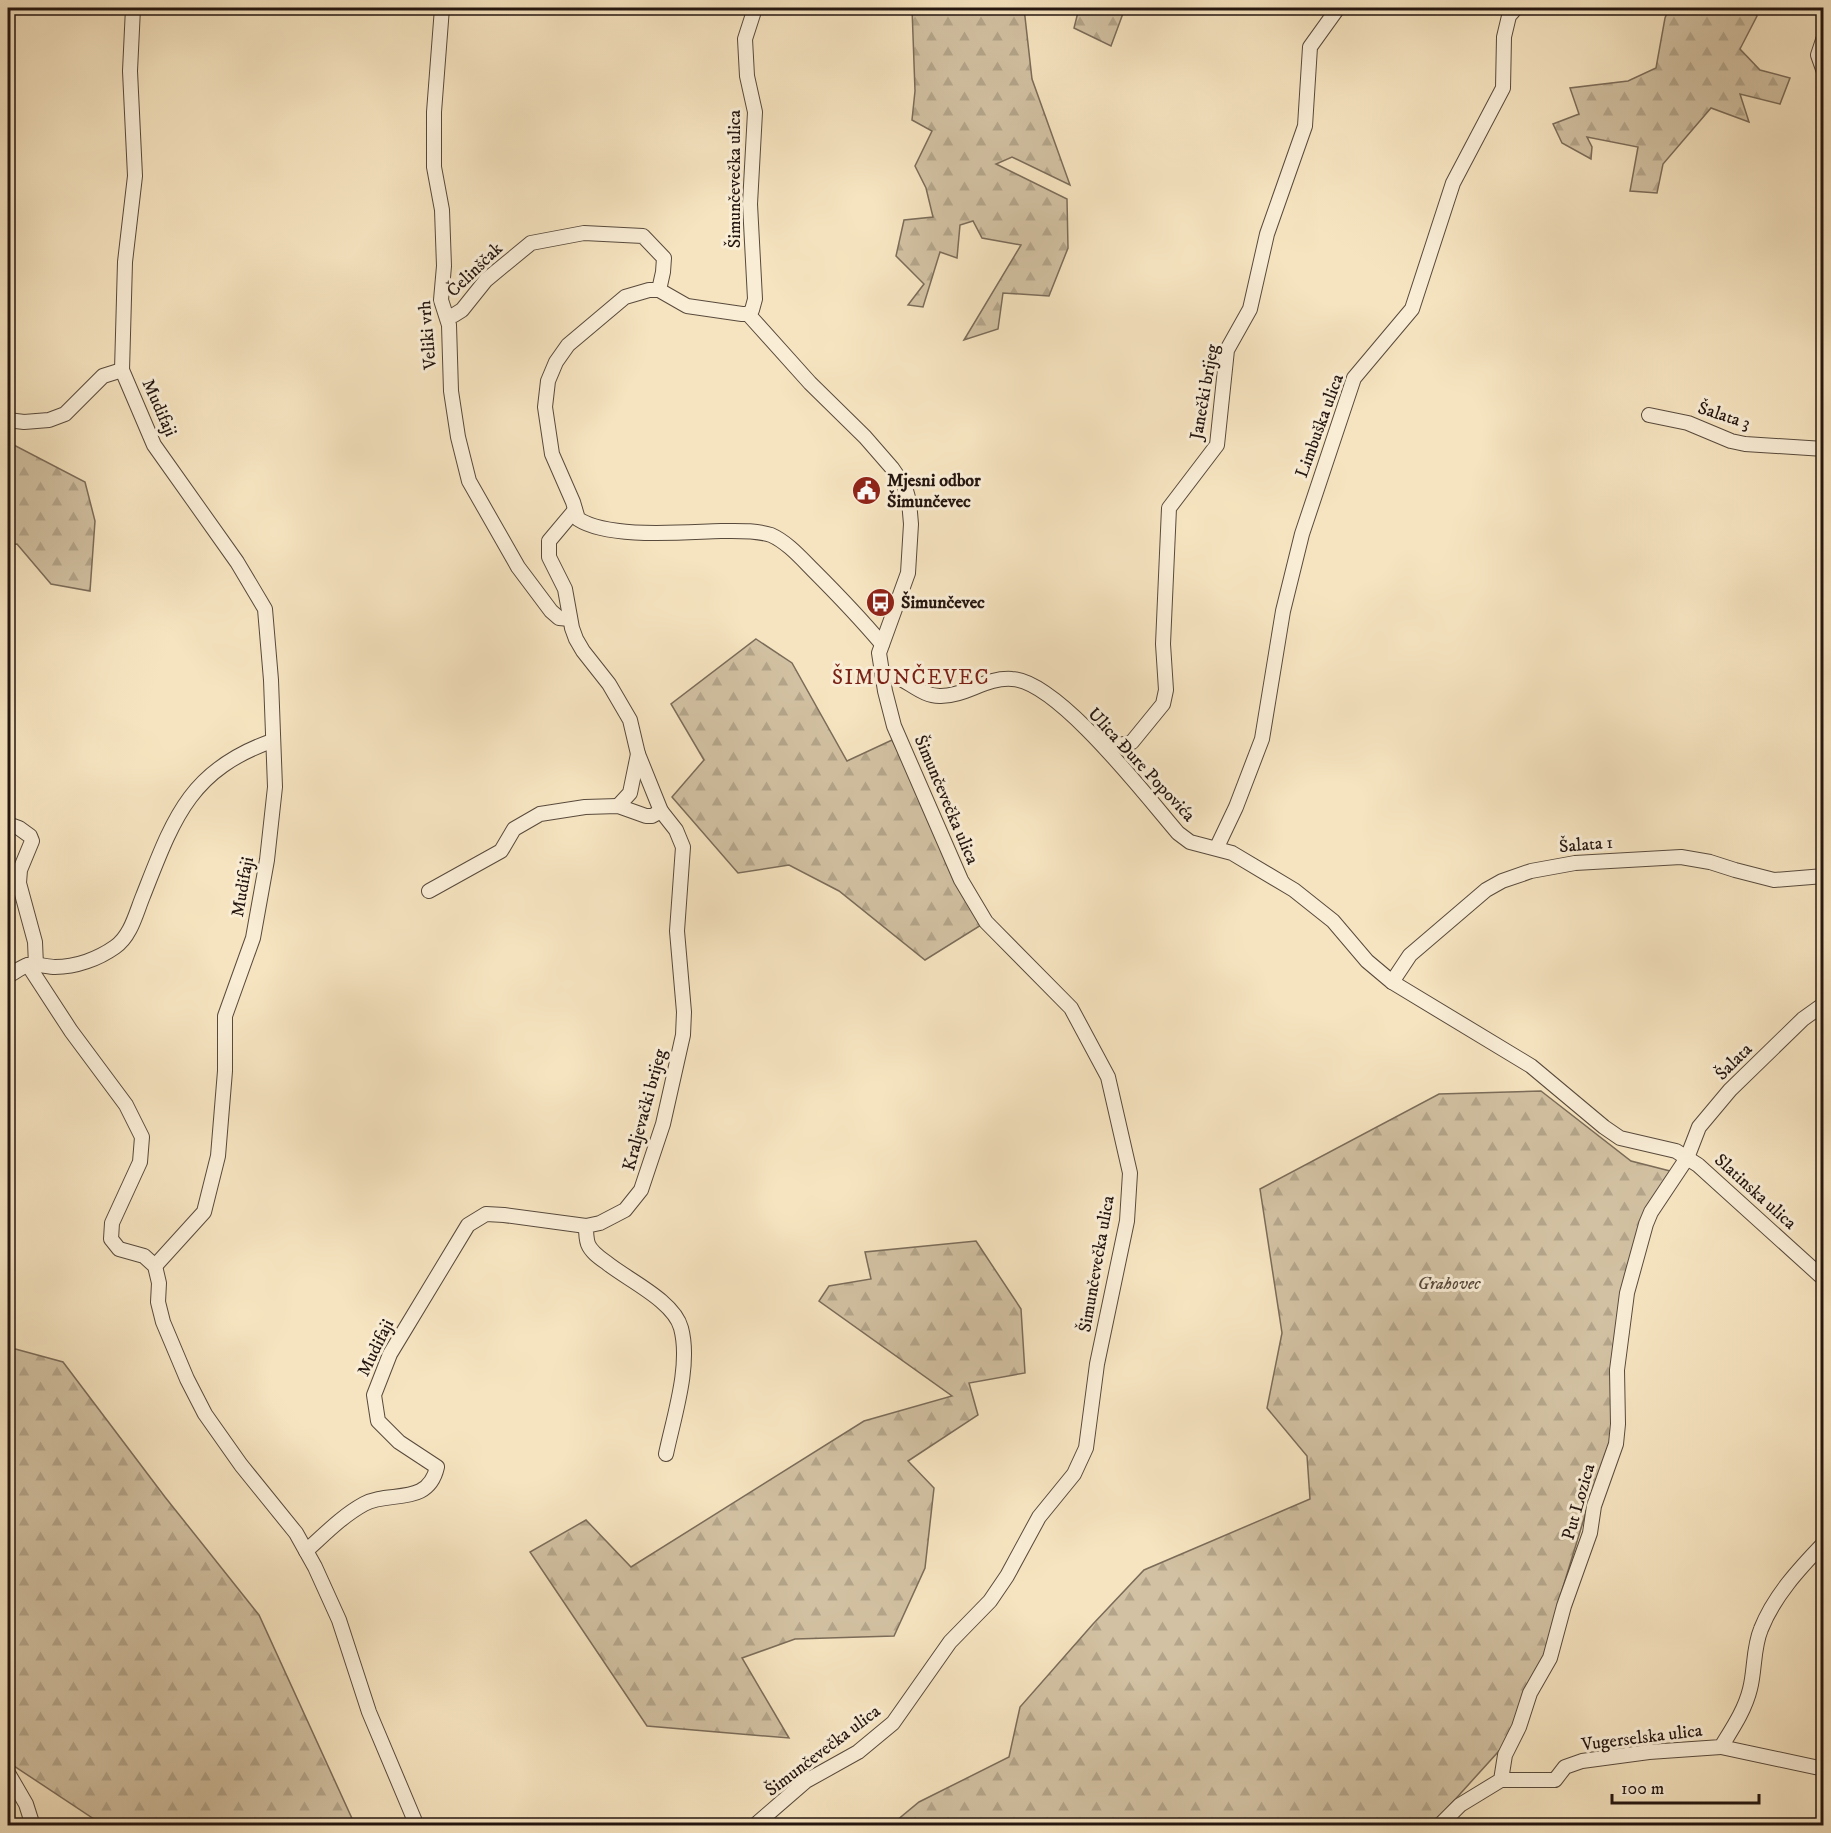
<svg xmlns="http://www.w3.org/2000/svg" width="1831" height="1833" font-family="'IM FELL DW Pica',serif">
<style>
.forest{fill:url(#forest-firs);stroke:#7b6c59;stroke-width:1.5}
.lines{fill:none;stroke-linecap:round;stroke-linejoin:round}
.minor-casing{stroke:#584a3c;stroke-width:16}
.minor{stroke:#f9edd6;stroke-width:14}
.labels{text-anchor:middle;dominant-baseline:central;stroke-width:6;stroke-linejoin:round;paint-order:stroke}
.street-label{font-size:18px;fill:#241610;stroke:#f9edd6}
.poi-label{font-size:18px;font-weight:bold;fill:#241610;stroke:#f9edd6;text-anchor:start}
.park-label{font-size:18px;font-style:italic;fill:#58493c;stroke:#f9edd6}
.quarter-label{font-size:21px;letter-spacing:1.5px;fill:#7a1f14;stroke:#f9edd6}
</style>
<defs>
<pattern id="forest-firs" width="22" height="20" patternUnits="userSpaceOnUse" patternTransform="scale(1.5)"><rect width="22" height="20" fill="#d2c1a2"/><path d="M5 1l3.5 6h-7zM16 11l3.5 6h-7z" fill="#b4a58a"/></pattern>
</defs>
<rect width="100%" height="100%" fill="#f6e4c0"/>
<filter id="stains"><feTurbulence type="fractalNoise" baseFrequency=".00333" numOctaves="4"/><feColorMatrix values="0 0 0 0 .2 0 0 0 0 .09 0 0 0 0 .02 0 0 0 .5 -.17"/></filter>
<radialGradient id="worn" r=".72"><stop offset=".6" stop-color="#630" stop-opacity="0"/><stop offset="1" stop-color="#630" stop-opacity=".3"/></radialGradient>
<g class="forest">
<polygon points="912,8 1024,8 1032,79 1070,185 1012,157 996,164 1067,199 1068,248 1049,296 1003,293 998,329 964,340 1021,245 982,238 973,221 960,225 957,258 940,252 923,307 908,305 924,284 896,256 904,220 933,217 926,188 915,166 932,131 912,120 915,91"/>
<polygon points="1079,8 1125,8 1111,46 1074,28"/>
<polygon points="1669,8 1752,8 1757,16 1740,49 1760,70 1790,78 1780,104 1740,94 1749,122 1711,108 1663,164 1657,193 1630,191 1638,147 1587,137 1592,147 1591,159 1562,143 1553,124 1579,114 1570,88 1628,81 1656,68 1665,18"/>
<polygon points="8,444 12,444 85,482 95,521 90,591 51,584 17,544 8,545"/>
<polygon points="756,639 792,663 847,761 892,740 986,922 925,960 839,891 789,865 738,873 672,797 704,760 671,704"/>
<polygon points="1541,1091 1631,1161 1674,1172 1642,1219 1609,1459 1590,1499 1560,1597 1558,1620 1551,1639 1507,1742 1432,1825 890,1826 919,1802 1009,1757 1020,1707 1093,1624 1144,1570 1310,1499 1307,1456 1267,1408 1282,1333 1260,1189 1439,1094"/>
<polygon points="976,1241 1021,1309 1025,1373 969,1383 978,1415 908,1461 934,1488 925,1568 894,1636 795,1639 742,1658 789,1738 647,1726 530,1552 586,1520 631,1567 864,1421 952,1396 819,1301 829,1286 871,1279 865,1252"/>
<polygon points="8,1347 63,1362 165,1497 259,1615 355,1825 103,1825 8,1762"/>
</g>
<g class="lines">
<defs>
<g id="minor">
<polyline points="442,8 434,112 434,167 442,210 444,266 441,300 449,325 451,391 458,437 469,481 518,567 551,611 559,618 570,619"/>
<path d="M755,8L745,39L747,76L755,112L750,204L755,299L752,310L748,314H742L687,306L659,290H649L625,297L568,345L556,362L548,381L545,407L552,454L573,502L578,519C609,539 683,532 721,531C737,531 756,530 771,535C787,542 801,558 813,570C837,594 860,618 882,644"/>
<polyline points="1824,37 1818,55 1824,72"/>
<polyline points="1824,80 1824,88"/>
<polyline points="748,314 810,383 865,437 892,468 905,487 909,501 911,524 908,573 879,653 885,691 894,726 961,880 986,922 1071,1008 1108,1077 1130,1173 1127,1221 1097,1364 1086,1448 1074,1474 1039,1517 1007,1576 990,1601 950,1642 893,1723 858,1752 806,1781 754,1826"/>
<polyline points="447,316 454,315 462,310 486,280 531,243 584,233 643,236 664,258 663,272 659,290"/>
<polyline points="122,370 125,262 135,176 130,71 133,8"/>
<polyline points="1649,415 1688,423 1731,441 1745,444 1824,449"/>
<polyline points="8,420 24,422 49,420 65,414 103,376 122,370 154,445 237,562 265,609 271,680 275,787 267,860 253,938 225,1016 225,1071 218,1156 204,1212 155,1266"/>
<path d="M575,510L549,541V557L565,589L572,628L576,639L583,651L609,684L630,720L638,754L661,811L676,830L683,847L677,931L684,1012L683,1035L663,1124L641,1190L625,1210L600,1223L586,1226C586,1232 586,1238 588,1244C591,1252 600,1258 607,1263C628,1280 674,1301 681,1328C691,1365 674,1416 666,1454"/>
<path d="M882,674C904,673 918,697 941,696C966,696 986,677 1012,679C1058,681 1147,797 1178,833L1190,842L1232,853L1294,890L1333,921L1367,961L1392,982L1531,1066L1604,1127L1620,1138L1676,1151L1698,1165L1824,1279"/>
<path d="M1100,740C1111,744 1120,747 1132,742L1163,704L1166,690L1163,644L1169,508L1217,445L1227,350L1250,309L1267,234L1305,126L1310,47L1338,8"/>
<polyline points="618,806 630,793 638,754"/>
<polyline points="8,824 19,828 30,836 32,841 20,870 19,883 35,942 36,965"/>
<polyline points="1217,847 1236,807 1262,739 1283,611 1302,534 1354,378 1412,309 1453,183 1503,88 1504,37 1509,16 1516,8"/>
<polyline points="429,891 501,851 514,829 540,814 585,807 618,806 646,816 652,816 661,811"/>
<polyline points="28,965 71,1031 126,1105 142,1137 140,1162 112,1223 111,1239 119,1249 144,1256 155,1266 159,1283 158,1302 163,1322 187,1379 205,1414 241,1465 296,1533 315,1567 339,1620 369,1712 417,1826"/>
<path d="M8,976C14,973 21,967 28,965C36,963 47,967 55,967C76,967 98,959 115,947C131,936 136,913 143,896C173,820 189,770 272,741"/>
<polyline points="1392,982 1410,955 1486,890 1502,881 1531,871 1575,863 1681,857 1710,862 1735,870 1774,880 1824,876"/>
<path d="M306,1551C324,1535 342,1516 364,1504C389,1490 428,1507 437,1467L399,1442L378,1421L374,1395L390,1354L468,1225L486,1214L504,1215L586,1226"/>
<polyline points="1721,1747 1824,1769"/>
<polyline points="8,1773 26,1804 33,1826"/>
<path d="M1501,1780H1555L1565,1767L1582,1761L1649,1752L1721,1747C1732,1729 1745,1710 1750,1689C1755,1670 1753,1648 1761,1629C1774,1596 1799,1569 1824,1543"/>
<polyline points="1439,1826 1460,1805 1501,1780 1505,1755 1519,1727 1530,1693 1550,1658 1564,1606 1590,1533 1594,1506 1616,1444 1618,1424 1617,1370 1627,1293 1646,1224 1651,1212 1687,1158 1699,1127 1730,1090 1803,1019 1824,1004"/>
</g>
</defs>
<use href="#minor" class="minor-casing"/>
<use href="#minor" class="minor"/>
</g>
<defs>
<symbol id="civic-disc" viewBox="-11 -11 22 22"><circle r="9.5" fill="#8f2418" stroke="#f9edd6"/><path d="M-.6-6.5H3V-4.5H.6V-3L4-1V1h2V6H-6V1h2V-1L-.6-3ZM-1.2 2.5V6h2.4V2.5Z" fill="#fff"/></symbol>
<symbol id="bus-disc" viewBox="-11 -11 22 22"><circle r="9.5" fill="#8f2418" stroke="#f9edd6"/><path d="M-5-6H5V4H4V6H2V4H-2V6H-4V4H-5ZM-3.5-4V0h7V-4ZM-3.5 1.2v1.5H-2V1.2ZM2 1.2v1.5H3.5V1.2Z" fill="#fff"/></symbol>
</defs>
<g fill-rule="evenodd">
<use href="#civic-disc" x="850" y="474" width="33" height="33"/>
<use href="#bus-disc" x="864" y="586" width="33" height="33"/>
</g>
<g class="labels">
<g class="street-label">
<text transform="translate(735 179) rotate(-90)">Šimunčevečka ulica</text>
<text transform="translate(475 270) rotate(-44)">Čelinščak</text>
<text transform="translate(428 335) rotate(-95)">Veliki vrh</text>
<text transform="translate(1205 392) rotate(-80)">Janečki brijeg</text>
<text transform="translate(159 408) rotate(66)">Mudifaji</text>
<text transform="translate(1724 416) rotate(18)">Šalata 3</text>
<text transform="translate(1320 426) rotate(-70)">Limbuška ulica</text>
<text transform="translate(1141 765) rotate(47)">Ulica Đure Popovića</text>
<text transform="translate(946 800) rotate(67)">Šimunčevečka ulica</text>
<text transform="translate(1586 845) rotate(-5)">Šalata 1</text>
<text transform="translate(243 887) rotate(-80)">Mudifaji</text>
<text transform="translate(1734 1062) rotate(-45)">Šalata</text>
<text transform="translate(645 1110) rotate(-75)">Kraljevački brijeg</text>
<text transform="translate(1755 1192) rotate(42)">Slatinska ulica</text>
<text transform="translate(1097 1264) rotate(-80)">Šimunčevečka ulica</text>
<text transform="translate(376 1348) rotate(-64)">Mudifaji</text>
<text transform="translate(1579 1502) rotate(-74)">Put Lozica</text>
<text transform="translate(1642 1738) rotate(-7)">Vugerselska ulica</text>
<text transform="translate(823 1751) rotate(-37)">Šimunčevečka ulica</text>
</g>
<g class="poi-label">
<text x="887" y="481">Mjesni odbor<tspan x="887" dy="21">Šimunčevec</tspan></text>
<text x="901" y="603">Šimunčevec</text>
</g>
<g class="park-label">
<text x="1449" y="1284">Grahovec</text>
</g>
<g class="quarter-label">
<text x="911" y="678">ŠIMUNČEVEC</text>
</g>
</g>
<rect width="1831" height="1833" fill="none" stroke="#f6e4c0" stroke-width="30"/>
<rect x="9" y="9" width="1813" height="1815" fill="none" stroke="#241610" stroke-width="3"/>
<rect x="15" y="15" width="1801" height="1803" fill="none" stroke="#241610" stroke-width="1.5"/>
<path d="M1612 1794v9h147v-9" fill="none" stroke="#241610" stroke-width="3"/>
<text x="1621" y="1794" font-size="18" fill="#241610" stroke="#f9edd6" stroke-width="4.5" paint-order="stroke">100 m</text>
<rect width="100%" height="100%" filter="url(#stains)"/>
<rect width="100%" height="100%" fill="url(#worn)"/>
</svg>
